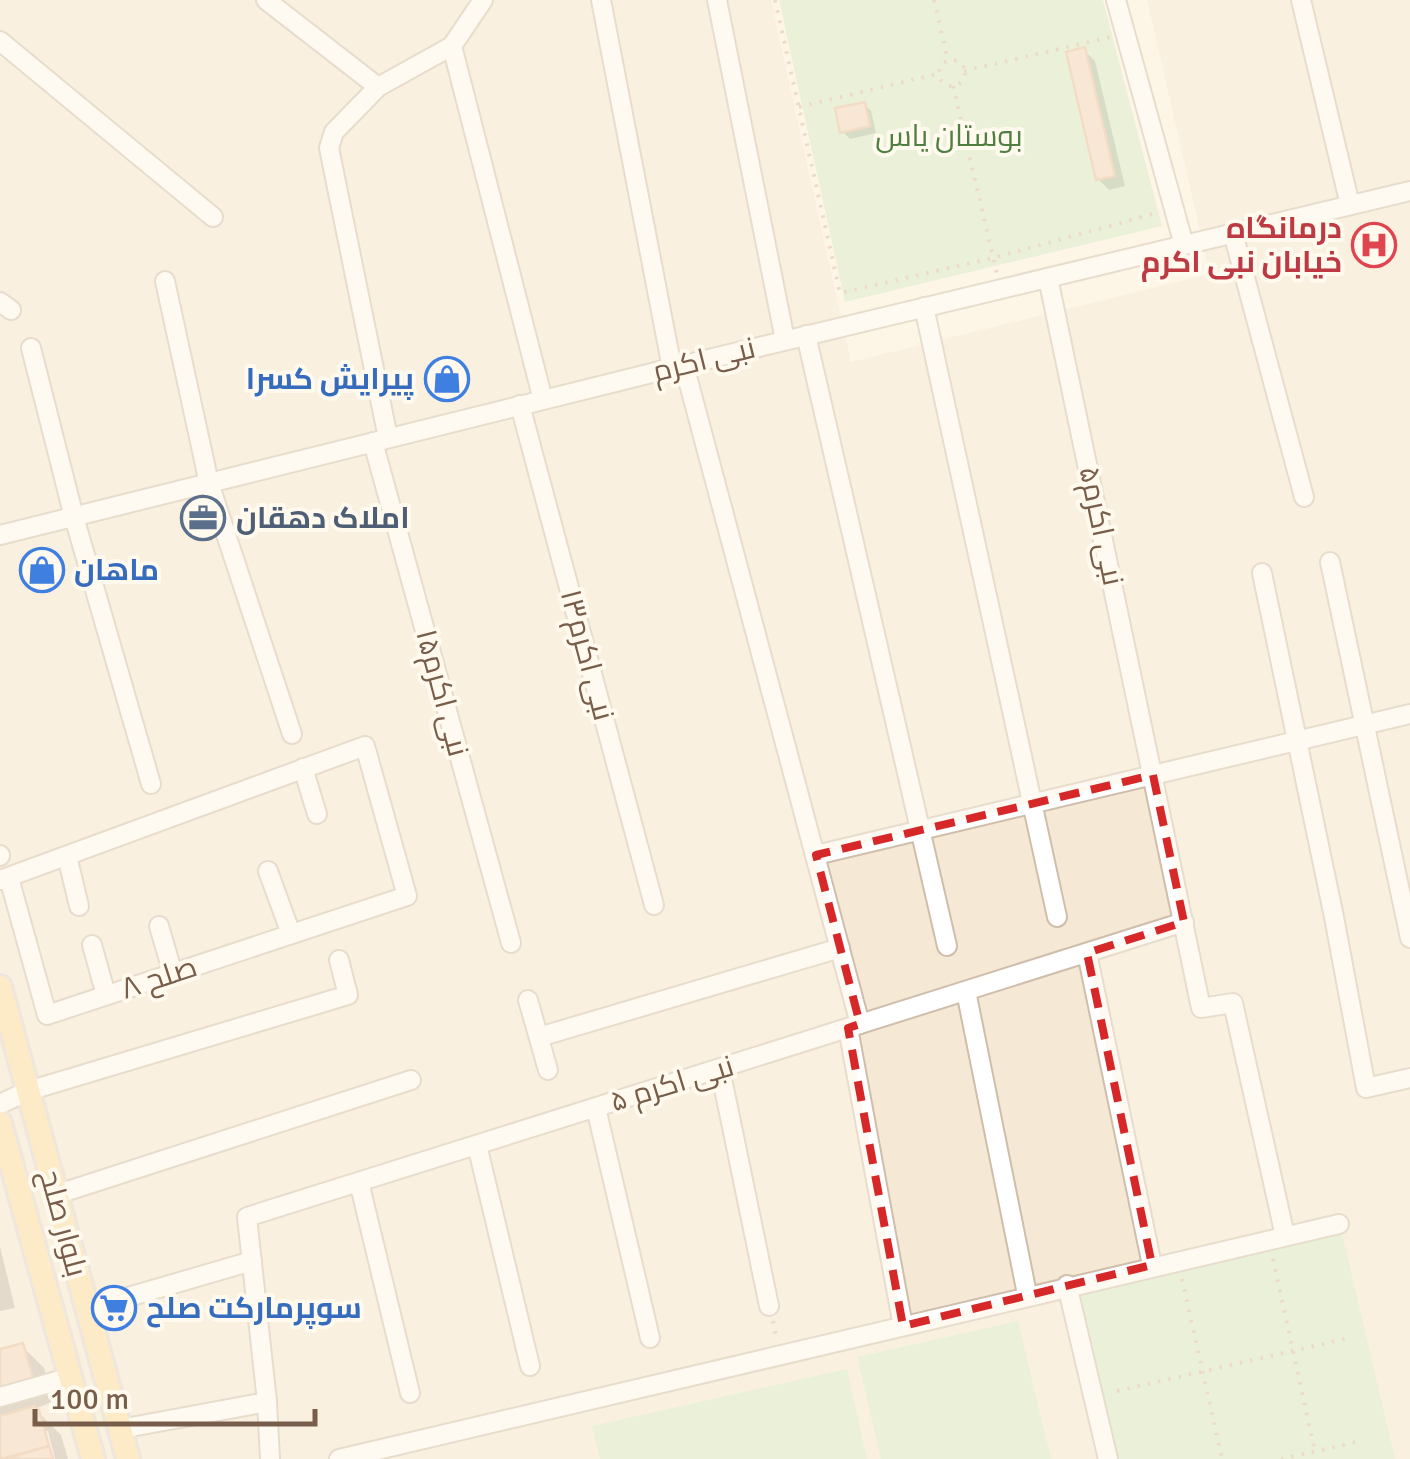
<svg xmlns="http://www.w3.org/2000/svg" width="1410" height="1459" font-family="Signika,Cairo,sans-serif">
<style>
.residential{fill:#f5e8d5}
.green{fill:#d3ecc5}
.shadow{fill:#0003}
.building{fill:#f3d6be;stroke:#e6bd9e;stroke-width:2.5}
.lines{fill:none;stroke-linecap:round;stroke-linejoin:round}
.minor-casing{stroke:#cfbeac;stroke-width:22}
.major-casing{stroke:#dcd5d0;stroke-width:28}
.path{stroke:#d9b9a1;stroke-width:4;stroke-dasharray:2.5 8;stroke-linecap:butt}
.minor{stroke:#fff;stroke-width:18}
.major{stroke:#fdde9f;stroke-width:22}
.marked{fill:none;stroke:#d62828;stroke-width:8;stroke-dasharray:20 12;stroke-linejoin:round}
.labels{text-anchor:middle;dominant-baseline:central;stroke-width:8;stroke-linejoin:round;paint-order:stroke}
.park-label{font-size:30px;fill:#517e42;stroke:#fff9ee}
.health-label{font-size:30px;font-weight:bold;fill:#be3a42;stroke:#fff9ee;text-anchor:end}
.street-label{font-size:30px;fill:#785d4a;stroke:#fff9ee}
.shop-label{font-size:30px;font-weight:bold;fill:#366cbe;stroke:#fff9ee;text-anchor:start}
.service-label{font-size:30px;font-weight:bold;fill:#4e5e75;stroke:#fff9ee;text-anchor:start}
</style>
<rect width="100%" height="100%" fill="#fdf6e7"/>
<polygon class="residential" points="0,0 771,0 851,362 1210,274 1147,0 1410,0 1410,1459 0,1459"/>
<g class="green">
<polygon points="779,0 1103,0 1162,226 845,302"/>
<polygon points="1339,1220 1395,1459 1116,1459 1077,1291"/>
<polygon points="1018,1321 1051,1459 881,1459 857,1357"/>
<polygon points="847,1369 867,1459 600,1459 592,1426"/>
</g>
<g class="shadow">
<polygon points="1084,50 1095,61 1125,186 1109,190 1098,179"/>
<polygon points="864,104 871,111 876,133 850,139 843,132"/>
<polygon points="0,1247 15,1308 0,1311"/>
<polygon points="22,1346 44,1368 54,1401 35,1409 61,1435 68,1459 55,1459 48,1431 42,1431 50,1459 0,1459 0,1352"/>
</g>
<g class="building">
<polygon points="1085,47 1115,176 1096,180 1066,52"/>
<polygon points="865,102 870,126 840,133 835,108"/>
<polygon points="23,1343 33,1377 29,1382 0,1391 0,1349"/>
<polygon points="34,1406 39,1410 49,1446 0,1459 0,1416"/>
<polygon points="49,1446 53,1459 5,1459"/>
</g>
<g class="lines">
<defs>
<g id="minor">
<polyline points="266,0 378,87"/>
<polyline points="601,0 672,368"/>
<polyline points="717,0 785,340"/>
<polyline points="1116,0 1184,245"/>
<polyline points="1301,0 1350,205"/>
<polyline points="0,41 213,217"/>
<polyline points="452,46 543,400"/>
<polyline points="1233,233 1304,497"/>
<polyline points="1048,278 1201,1008 1233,1003 1285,1236"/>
<polyline points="165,281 209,483 292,734"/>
<polyline points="0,302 11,310"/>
<polyline points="924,307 1057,917"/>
<polyline points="806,335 947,946"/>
<polyline points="31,348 74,517 151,784"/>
<polyline points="684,365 860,1024"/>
<polyline points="520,405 654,905"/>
<polyline points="388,438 329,148 334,132 378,87 452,46 483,0"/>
<polyline points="373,442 511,943"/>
<polyline points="0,535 684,365 1410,191"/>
<polyline points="1330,562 1410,938"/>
<polyline points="1262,573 1334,917 1366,1088 1410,1078"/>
<polyline points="303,768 317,814"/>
<polyline points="0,855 0,856"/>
<polyline points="816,855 1410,714"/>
<polyline points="67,856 79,906"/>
<polyline points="268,871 291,934"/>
<polyline points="0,880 365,746 407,896 47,1015 9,878"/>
<polyline points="159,926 173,974"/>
<polyline points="92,945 106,995"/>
<polyline points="1087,953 1152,1265"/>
<polyline points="966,991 1027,1294"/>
<polyline points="528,1000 548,1070"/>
<polyline points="848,1028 903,1326"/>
<polyline points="539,1037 840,948"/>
<polyline points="720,1069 769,1306"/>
<polyline points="0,1104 28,1091 348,995 339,960"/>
<polyline points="596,1108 650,1338"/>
<polyline points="477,1145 530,1366"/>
<polyline points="359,1182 410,1393"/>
<polyline points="55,1195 411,1080"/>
<polyline points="1067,1285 1108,1459"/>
<polyline points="87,1309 252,1261"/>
<polyline points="0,1397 71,1377"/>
<polyline points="120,1429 267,1402"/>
<polyline points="270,1459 267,1402 247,1217 1184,922"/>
<polyline points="339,1459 1339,1224"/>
</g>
<g id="major">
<polyline points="0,987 128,1459"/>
<polyline points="0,1123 93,1459"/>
</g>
</defs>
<use href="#minor" class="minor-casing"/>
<use href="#major" class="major-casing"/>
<g class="path">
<polyline points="775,0 840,293 993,258 1160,212"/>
<polyline points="934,0 948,61"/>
<circle cx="952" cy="73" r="13"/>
<polyline points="964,71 1111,37"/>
<polyline points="953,86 997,274"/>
<polyline points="799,107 941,73"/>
<polyline points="1273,1259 1315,1452"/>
<polyline points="1182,1279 1222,1459"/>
<polyline points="773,1321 777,1341"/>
<polyline points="1117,1391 1349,1338"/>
<polyline points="1281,1459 1361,1441"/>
</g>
<use href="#minor" class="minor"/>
<use href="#major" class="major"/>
</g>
<path d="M0 0H1410V1459H0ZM1153,775L1184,922L1087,953L1152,1265L903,1326L848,1028L860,1024L816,855Z" fill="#fdf6e7" fill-opacity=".55" fill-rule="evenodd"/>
<path class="marked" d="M1153,775L1184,922L1087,953L1152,1265L903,1326L848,1028L860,1024L816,855Z"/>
<defs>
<symbol id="hospital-ring" viewBox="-11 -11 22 22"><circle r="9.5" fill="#fff9ee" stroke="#e0444e" stroke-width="1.5"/><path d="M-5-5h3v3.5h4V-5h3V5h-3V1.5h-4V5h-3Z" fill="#e0444e"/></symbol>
<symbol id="shop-ring" viewBox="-11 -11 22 22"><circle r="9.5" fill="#fff9ee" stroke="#3f7fe0" stroke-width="1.5"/><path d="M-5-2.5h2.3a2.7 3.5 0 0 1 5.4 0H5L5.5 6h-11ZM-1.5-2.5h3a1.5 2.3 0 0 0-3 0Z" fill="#3f7fe0"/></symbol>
<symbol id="office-ring" viewBox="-11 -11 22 22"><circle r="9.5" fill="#fff9ee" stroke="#5c6f8a" stroke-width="1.5"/><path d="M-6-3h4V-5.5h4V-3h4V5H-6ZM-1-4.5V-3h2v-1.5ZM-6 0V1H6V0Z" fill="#5c6f8a"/></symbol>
<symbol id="supermarket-ring" viewBox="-11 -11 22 22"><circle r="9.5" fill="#fff9ee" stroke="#3f7fe0" stroke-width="1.5"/><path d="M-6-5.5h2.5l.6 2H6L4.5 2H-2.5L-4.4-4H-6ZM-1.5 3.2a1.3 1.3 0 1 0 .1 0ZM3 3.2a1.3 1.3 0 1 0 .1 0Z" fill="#3f7fe0"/></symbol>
</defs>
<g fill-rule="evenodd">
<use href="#hospital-ring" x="1349" y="220" width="50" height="50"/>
<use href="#shop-ring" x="422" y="354" width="50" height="50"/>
<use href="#office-ring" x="178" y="493" width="50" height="50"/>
<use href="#shop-ring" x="17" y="545" width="50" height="50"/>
<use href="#supermarket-ring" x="89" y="1283" width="50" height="50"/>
</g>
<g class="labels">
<g class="park-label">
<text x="949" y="136">بوستان یاس</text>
</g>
<g class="health-label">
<text x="1342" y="228">درمانگاه<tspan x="1342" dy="34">خیابان نبی اکرم</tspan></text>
</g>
<g class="street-label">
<text transform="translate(704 360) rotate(-14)">نبی اکرم</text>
<text transform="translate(1101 526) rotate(78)">نبی اکرم۵</text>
<text transform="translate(587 655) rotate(75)">نبی اکرم۱۳</text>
<text transform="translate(442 693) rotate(75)">نبی اکرم۱۵</text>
<text transform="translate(159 978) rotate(-18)">۸ صلح</text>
<text transform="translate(672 1084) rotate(-17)">نبی اکرم ۵</text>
<text transform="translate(63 1223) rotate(75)">بلوار صلح</text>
</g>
<g class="shop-label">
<text x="414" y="379" text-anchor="end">پیرایش کسرا</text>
<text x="74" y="570">ماهان</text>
<text x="146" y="1308">سوپرمارکت صلح</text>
</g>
<g class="service-label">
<text x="236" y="518">املاک دهقان</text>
</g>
</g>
<path d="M35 1409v15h280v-15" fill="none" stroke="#785d4a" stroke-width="5"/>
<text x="50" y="1409" font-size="30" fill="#785d4a" stroke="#fff9ee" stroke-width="8" paint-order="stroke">100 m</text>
</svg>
